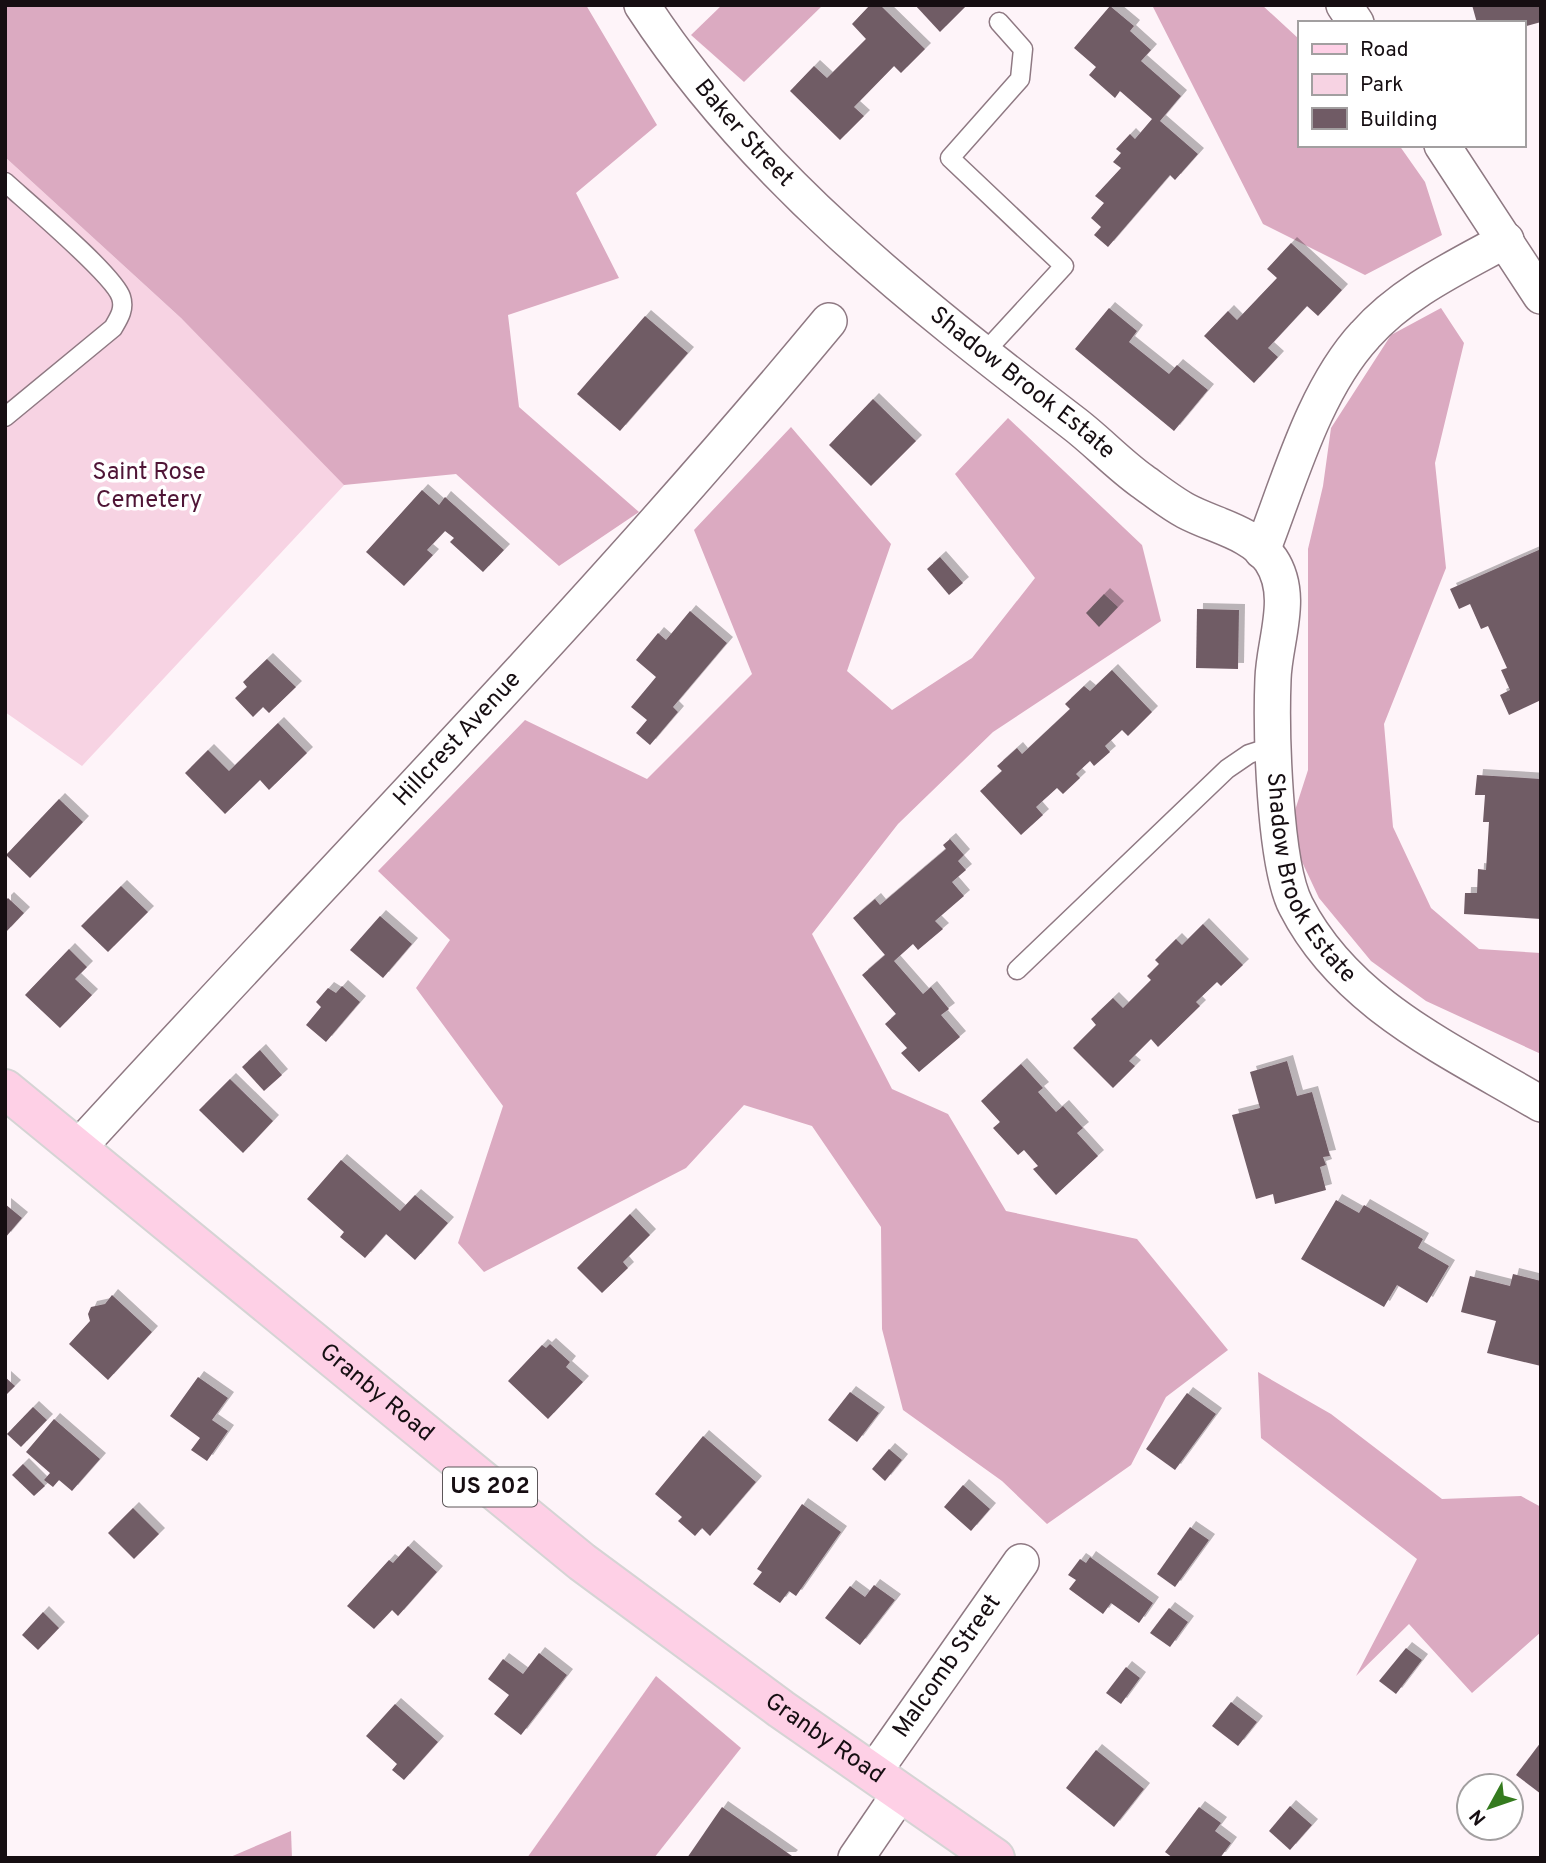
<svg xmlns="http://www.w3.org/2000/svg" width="1546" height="1863" font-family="Overpass,sans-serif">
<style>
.green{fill:#f7d3e3}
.forest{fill:#dbaac1}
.building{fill:#705b65;filter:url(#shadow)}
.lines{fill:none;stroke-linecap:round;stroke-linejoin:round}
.service-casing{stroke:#8f7983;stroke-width:21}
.minor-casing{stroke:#8f7983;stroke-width:38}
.primary-casing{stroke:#d5d4d4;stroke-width:42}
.service{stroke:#fff;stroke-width:18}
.minor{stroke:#fff;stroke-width:35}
.primary{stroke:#fed0e6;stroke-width:38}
.labels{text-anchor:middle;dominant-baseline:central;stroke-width:7;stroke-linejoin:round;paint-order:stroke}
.shield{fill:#fff;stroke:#5c5659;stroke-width:2}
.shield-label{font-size:23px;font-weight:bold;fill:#160e12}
.street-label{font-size:24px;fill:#160e12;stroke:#fff}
.park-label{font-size:24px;fill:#4f1536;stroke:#fff}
</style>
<defs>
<filter id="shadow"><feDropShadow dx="6" dy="-6" stdDeviation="0" flood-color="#0004"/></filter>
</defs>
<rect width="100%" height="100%" fill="#fef4f9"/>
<polygon class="green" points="5,157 181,318 347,482 82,766 5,712"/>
<g class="forest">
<polygon points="5,5 586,5 657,125 576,193 619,278 508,315 519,407 639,512 559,566 456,474 344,485 181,318 5,157"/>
<polygon points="722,5 823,5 744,82 691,35"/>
<polygon points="1152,5 1262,5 1299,39 1299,145 1399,145 1425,182 1442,235 1365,275 1263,224"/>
<polygon points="1441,308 1464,343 1435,463 1446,568 1384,724 1393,827 1431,908 1479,949 1541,953 1541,1054 1426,1001 1371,961 1319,898 1288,832 1308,770 1308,549 1323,486 1331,428 1391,335"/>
<polygon points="1008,418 1142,545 1161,621 993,732 898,824 812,934 892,1089 948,1114 1006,1211 1137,1239 1228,1350 1166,1397 1131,1465 1047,1524 1002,1481 903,1410 882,1329 881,1227 812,1126 744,1105 686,1168 484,1272 458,1243 503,1106 416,988 450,940 378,871 525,720 647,779 752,674 694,530 791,427 891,544 847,671 892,710 972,658 1035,578 955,474"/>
<polygon points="1258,1372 1331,1414 1442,1499 1521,1496 1541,1507 1541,1632 1472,1693 1409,1624 1356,1676 1417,1559 1261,1438"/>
<polygon points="656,1676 741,1748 654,1858 527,1858"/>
<polygon points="291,1831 292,1858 228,1858"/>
</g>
<g class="building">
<polygon points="870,5 880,5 925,49 901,73 894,66 854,107 864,116 840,140 790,91 814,66 827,78 866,39 852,24"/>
<polygon points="915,5 967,5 940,32"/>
<polygon points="1472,5 1541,5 1541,22 1523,27 1523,23 1477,23"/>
<polygon points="1110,6 1134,26 1130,31 1151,50 1141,61 1181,96 1160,121 1198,154 1175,180 1170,175 1108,247 1094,235 1101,227 1091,218 1104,203 1095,196 1121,168 1113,162 1121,153 1116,149 1130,134 1135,139 1152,119 1120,91 1115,98 1089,75 1096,67 1074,48"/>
<polygon points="1291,243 1342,290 1318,316 1307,306 1268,348 1278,357 1254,383 1204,336 1228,311 1237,320 1277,278 1267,269"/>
<polygon points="1109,308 1137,331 1129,342 1169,374 1177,365 1208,390 1174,431 1075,349"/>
<polygon points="645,316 688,353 620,431 577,394"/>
<polygon points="873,399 916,441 871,486 829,445"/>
<polygon points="422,490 439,505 445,497 504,550 483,572 450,542 454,538 445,531 427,550 433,555 404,586 366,552"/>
<polygon points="1541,549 1541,700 1509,715 1500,695 1510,690 1501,670 1507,668 1488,626 1481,629 1470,604 1459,609 1450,589"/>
<polygon points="940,557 963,583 949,595 927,569"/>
<polygon points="1104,594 1118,607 1099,627 1086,613"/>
<polygon points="1197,609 1239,610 1238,669 1196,668"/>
<polygon points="690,611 727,643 673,707 678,712 650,745 636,733 647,720 631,707 656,677 636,660 658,633 666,640"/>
<polygon points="267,659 296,687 269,713 263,707 253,717 235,698 247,687 243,682"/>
<polygon points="1112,670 1152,712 1128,736 1122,730 1105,746 1110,752 1094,766 1090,761 1076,774 1080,778 1063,794 1057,788 1036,807 1043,815 1021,835 980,791 1002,771 997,766 1017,748 1022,754 1070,709 1065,704 1084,686 1090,691"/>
<polygon points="278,723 307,753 269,790 260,780 225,814 185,773 208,750 229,771"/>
<polygon points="1477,775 1541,779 1541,919 1464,914 1465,893 1477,893 1478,869 1486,870 1489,822 1483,822 1485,795 1475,795"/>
<polygon points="59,799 83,822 30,878 6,855"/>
<polygon points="950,839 964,855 958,861 966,870 952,882 964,896 935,921 943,929 918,950 913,944 894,961 923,994 931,987 949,1009 941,1015 960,1037 919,1072 901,1053 907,1048 885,1024 896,1014 862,975 885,955 853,918 875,899 880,905 946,849 943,845"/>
<polygon points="121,886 148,912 108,952 81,926"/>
<polygon points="8,898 24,913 5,933 5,901"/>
<polygon points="380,916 412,944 383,978 350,950"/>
<polygon points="1203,924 1243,965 1221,986 1217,982 1196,1002 1200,1006 1158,1047 1151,1039 1129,1061 1135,1066 1113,1088 1073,1048 1096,1025 1091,1019 1113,998 1123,1008 1151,980 1147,976 1159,964 1155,960 1176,939 1182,945"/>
<polygon points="69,949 87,967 75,979 92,995 60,1028 25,995"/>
<polygon points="342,986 360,1002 326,1042 306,1025 321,1007 316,1002 328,988 336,993"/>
<polygon points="260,1050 282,1075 264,1091 242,1067"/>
<polygon points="1287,1061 1297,1096 1312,1092 1330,1156 1323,1157 1326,1165 1320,1167 1326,1190 1275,1204 1273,1194 1256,1199 1232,1115 1260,1108 1250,1072"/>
<polygon points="1021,1064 1043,1088 1038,1092 1056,1112 1063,1106 1083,1128 1077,1133 1098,1156 1056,1195 1033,1169 1038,1166 1024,1150 1018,1155 993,1128 1000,1122 981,1101"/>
<polygon points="230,1079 273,1121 243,1153 199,1110"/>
<polygon points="341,1160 400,1211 415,1195 448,1223 415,1260 386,1234 365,1258 340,1237 344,1232 307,1199"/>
<polygon points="1336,1200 1359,1213 1364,1205 1423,1239 1418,1248 1449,1266 1427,1303 1397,1285 1384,1307 1301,1259"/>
<polygon points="5,1204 22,1218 5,1238"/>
<polygon points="630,1214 650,1235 623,1262 628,1268 602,1293 577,1268"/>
<polygon points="1513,1274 1541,1281 1541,1366 1487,1353 1496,1321 1461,1312 1470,1276 1510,1286"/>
<polygon points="112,1295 152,1332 108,1380 69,1344 90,1321 88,1314 91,1307 105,1304"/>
<polygon points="550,1344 570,1362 566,1367 583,1382 548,1419 508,1381 542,1345 546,1348"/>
<polygon points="5,1377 15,1386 5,1396"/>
<polygon points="198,1377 228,1398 212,1420 228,1431 207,1461 191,1450 200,1438 170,1416"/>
<polygon points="850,1392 879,1413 857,1442 828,1420"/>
<polygon points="1187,1393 1216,1414 1175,1470 1146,1449"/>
<polygon points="33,1407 47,1420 21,1447 7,1434"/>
<polygon points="54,1419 100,1459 72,1491 59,1480 53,1487 44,1480 50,1473 26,1452"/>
<polygon points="703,1436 756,1482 710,1536 702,1528 695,1536 678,1521 682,1517 655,1494"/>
<polygon points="889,1449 902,1460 885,1481 872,1469"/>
<polygon points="23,1464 45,1486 34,1496 12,1475"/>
<polygon points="963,1485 990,1509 971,1531 944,1507"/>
<polygon points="802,1504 841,1532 796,1596 789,1591 780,1603 753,1584 762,1572 757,1569"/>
<polygon points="133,1508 159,1534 134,1559 108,1533"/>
<polygon points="1190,1527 1209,1540 1175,1587 1157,1574"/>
<polygon points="408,1546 437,1572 398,1616 392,1610 374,1629 347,1606 389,1560 393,1563"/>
<polygon points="1090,1557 1153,1603 1139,1623 1111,1603 1103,1614 1069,1589 1076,1580 1068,1575 1080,1559 1086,1563"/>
<polygon points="874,1585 895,1600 860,1645 825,1618 850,1586 865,1597"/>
<polygon points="1169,1608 1188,1622 1170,1647 1150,1633"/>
<polygon points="43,1612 59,1628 38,1650 22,1635"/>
<polygon points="1406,1648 1422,1660 1396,1694 1379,1681"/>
<polygon points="539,1653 567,1675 521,1735 494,1714 509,1695 488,1679 503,1659 523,1674"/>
<polygon points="1126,1667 1140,1678 1121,1704 1106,1693"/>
<polygon points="1231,1702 1257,1722 1238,1746 1212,1726"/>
<polygon points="395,1704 438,1742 404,1780 392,1770 397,1764 366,1736"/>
<polygon points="1541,1742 1541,1794 1516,1775"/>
<polygon points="1096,1750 1144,1789 1114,1827 1066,1788"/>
<polygon points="1290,1806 1312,1825 1290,1850 1269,1831"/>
<polygon points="722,1807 792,1856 790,1858 687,1858"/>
<polygon points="1199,1807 1221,1823 1215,1831 1231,1843 1220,1858 1173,1858 1165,1852"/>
</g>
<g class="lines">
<defs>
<g id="service">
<path d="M5,182C27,202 114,275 121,297C125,309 119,318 113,328L5,417"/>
<polyline points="983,354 1064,266 950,158 1020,79 1023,49 999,22"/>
<polyline points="1017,970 1227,769 1249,754 1274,746"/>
</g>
<g id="minor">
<path id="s1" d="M642,5C753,175 913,300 1072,422C1096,440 1117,463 1142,481C1156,491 1171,503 1186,511C1214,526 1252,532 1271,560C1295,596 1274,641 1273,679C1271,729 1274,864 1296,906C1346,1004 1450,1050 1541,1104"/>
<polyline points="1344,5 1356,23"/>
<polyline points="1442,145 1541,296"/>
<path d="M1262,551C1289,482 1314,390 1365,335C1403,292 1457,267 1506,240"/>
<path id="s2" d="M78,1148C329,873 591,608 829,321"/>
<path id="s3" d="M873,1773L1021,1562"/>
<polyline points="856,1858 901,1792"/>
</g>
<g id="primary">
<path id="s4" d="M5,1089L582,1562L781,1709L995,1858"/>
</g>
</defs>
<use href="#service" class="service-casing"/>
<use href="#minor" class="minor-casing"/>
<use href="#primary" class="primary-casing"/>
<use href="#service" class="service"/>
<use href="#minor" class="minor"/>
<use href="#primary" class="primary"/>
</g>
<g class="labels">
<rect class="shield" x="443" y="1467.5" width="94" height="39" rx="5"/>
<g class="shield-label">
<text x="490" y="1487">US 202</text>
</g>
<g class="street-label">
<text stroke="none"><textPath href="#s1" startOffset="164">Baker Street</textPath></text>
<text stroke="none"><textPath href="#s1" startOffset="539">Shadow Brook Estate</textPath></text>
<text stroke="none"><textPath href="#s2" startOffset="558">Hillcrest Avenue</textPath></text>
<text stroke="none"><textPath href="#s1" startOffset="1176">Shadow Brook Estate</textPath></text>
<text stroke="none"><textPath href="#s4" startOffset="480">Granby Road</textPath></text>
<text stroke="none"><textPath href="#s3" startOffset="130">Malcomb Street</textPath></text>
<text stroke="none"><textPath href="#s4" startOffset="1046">Granby Road</textPath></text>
</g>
<g class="park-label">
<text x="149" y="473">Saint Rose<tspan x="149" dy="28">Cemetery</tspan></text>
</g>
</g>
<rect width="1546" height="1863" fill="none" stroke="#160e12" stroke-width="14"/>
<rect x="1298" y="21" width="228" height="126" fill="#ffffff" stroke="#a29fa0" stroke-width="2"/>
<rect x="1312" y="44" width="35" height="10" fill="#fed0e6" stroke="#a29fa0" stroke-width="2"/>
<text x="1360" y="56" font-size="21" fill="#160e12">Road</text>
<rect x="1312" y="74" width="35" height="21" fill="#f7d3e3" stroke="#a29fa0" stroke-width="2"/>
<text x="1360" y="91" font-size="21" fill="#160e12">Park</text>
<rect x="1312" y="108" width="35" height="21" fill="#705b65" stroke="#a29fa0" stroke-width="2"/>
<text x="1360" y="126" font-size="21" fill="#160e12">Building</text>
<g transform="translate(1490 1807) rotate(230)"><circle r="33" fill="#ffffff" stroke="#a29fa0" stroke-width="2"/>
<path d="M0-5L12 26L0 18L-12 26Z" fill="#357b1f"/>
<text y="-10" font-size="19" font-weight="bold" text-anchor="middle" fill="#160e12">N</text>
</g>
</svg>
